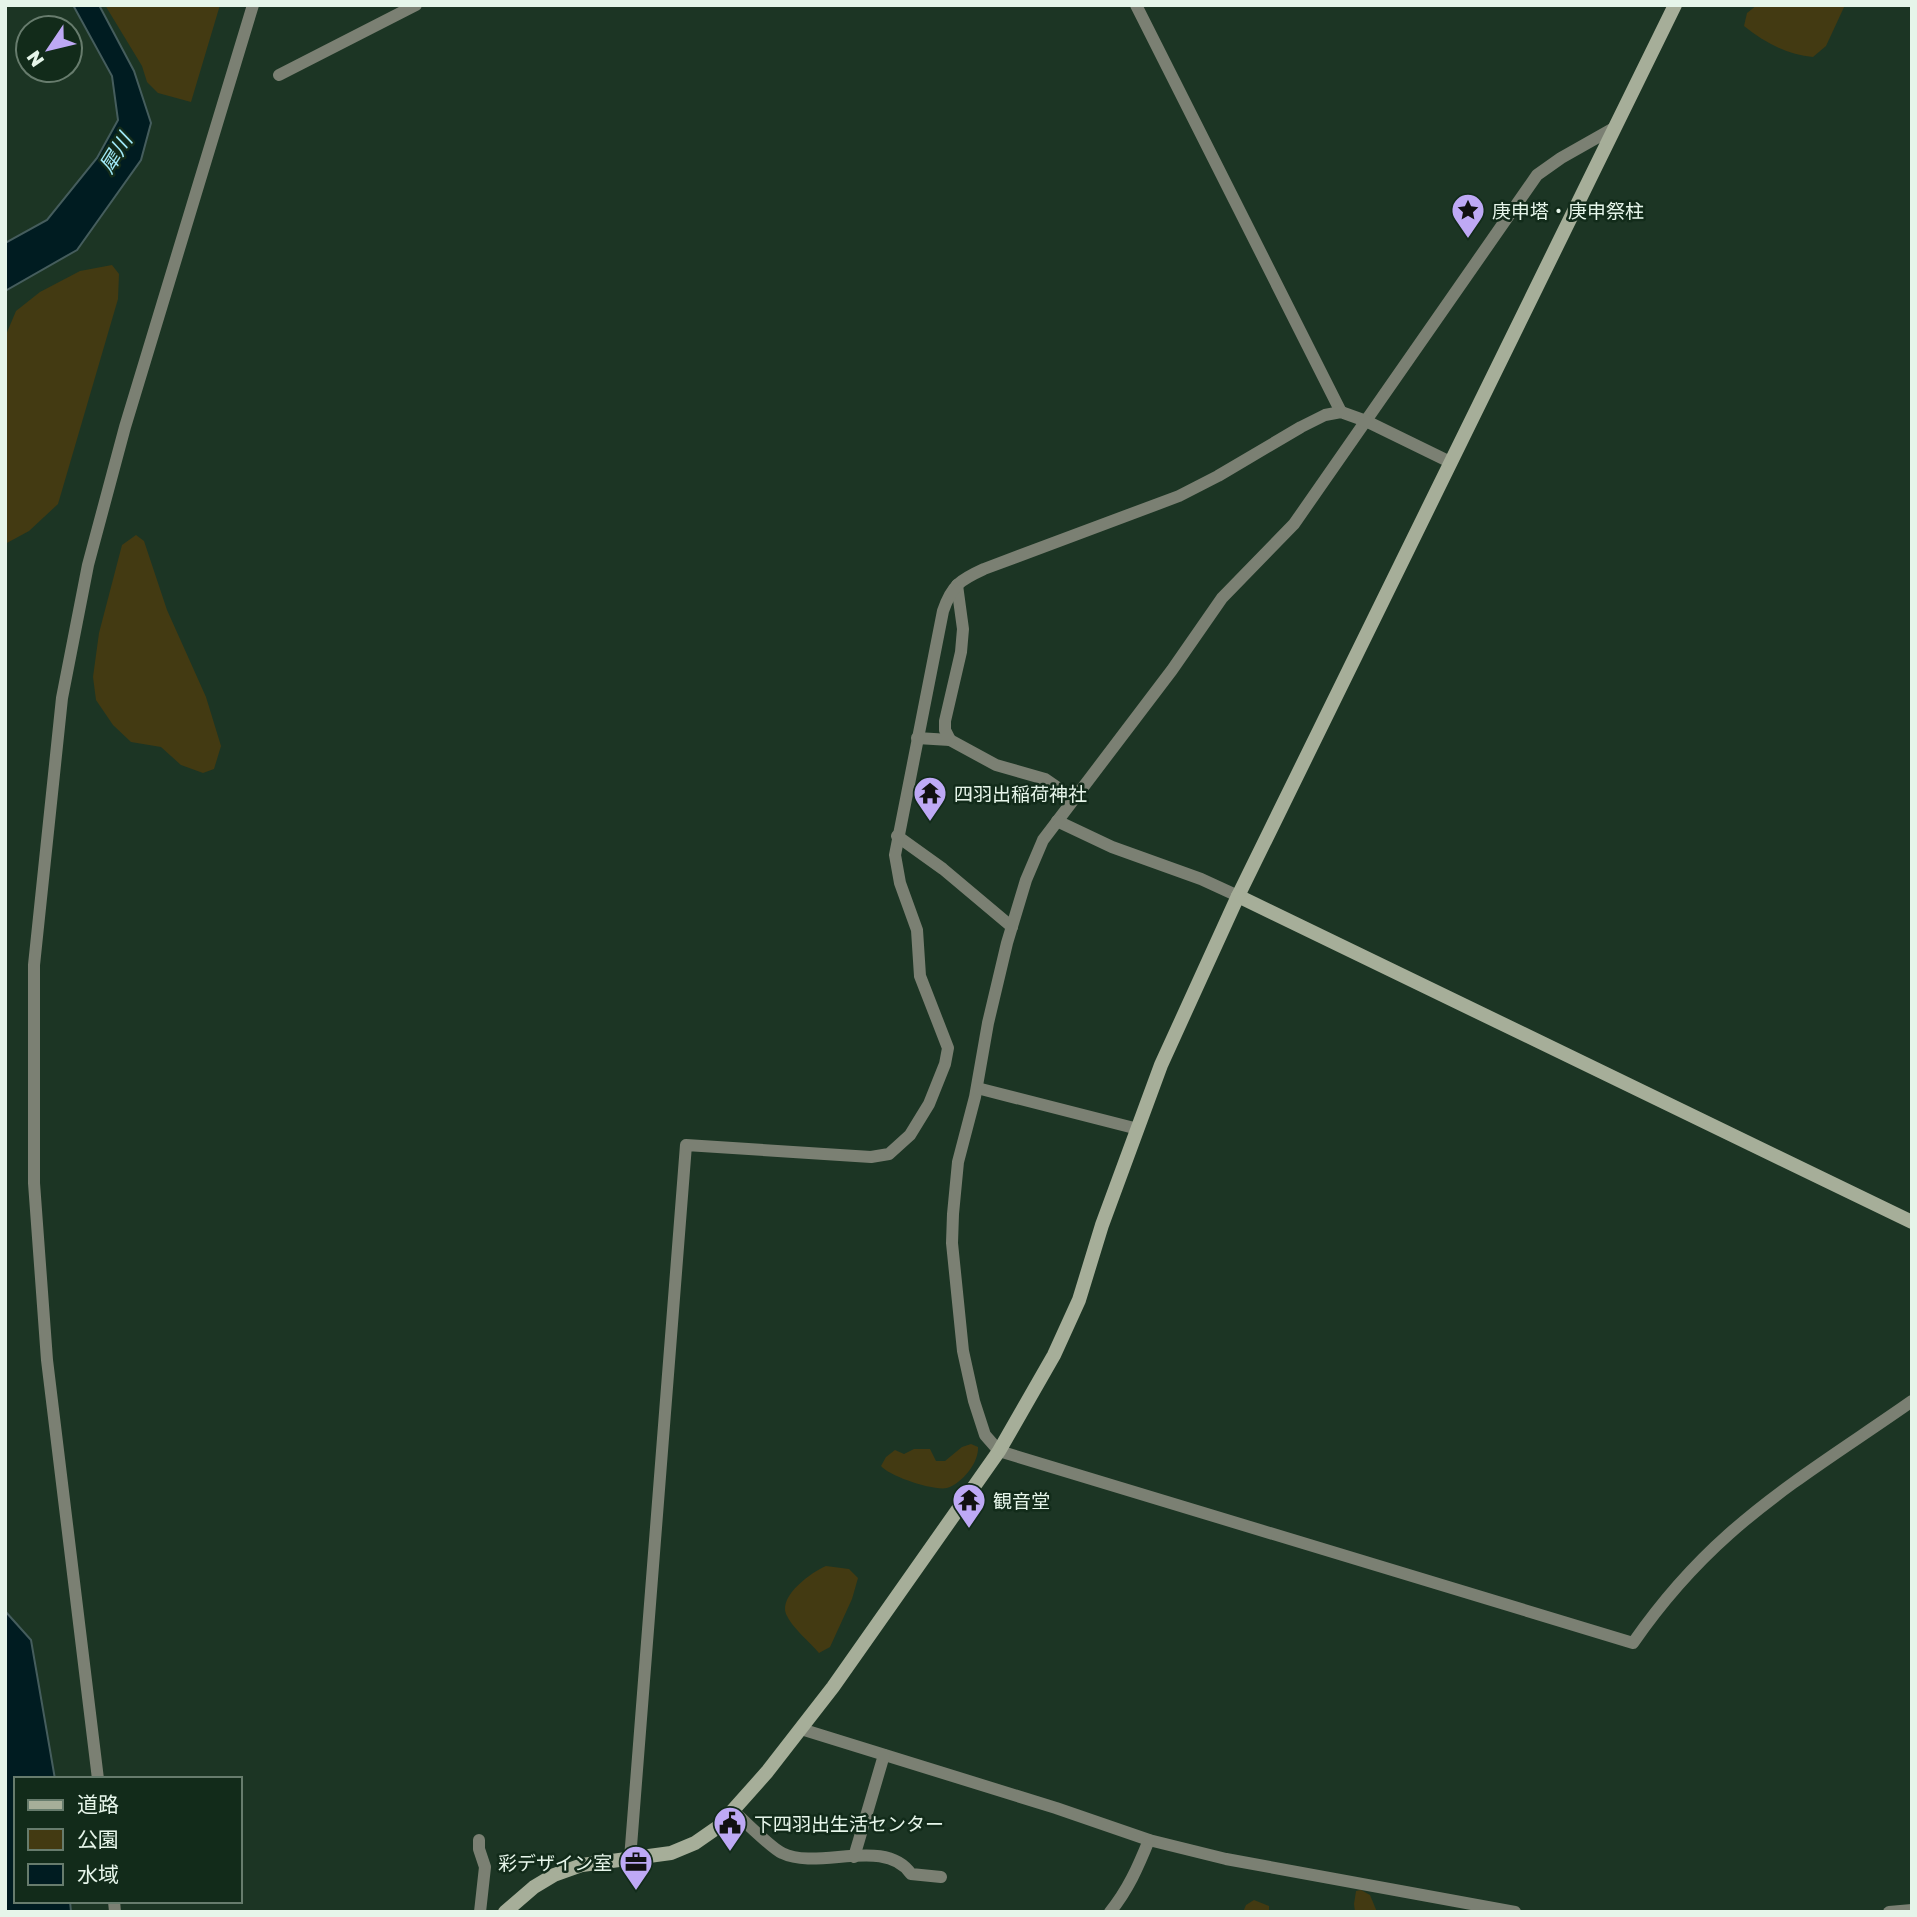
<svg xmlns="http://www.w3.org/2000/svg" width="1917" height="1917" font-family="'Golos Text','Noto Sans JP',sans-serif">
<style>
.green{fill:#433a12}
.water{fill:#001c21;stroke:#455d5d;stroke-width:2}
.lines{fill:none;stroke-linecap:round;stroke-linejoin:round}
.street{stroke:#7b8073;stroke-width:12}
.secondary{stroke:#a6ae99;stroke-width:14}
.labels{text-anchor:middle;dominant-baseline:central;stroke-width:5;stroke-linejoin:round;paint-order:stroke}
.poi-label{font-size:19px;fill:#e6f5ea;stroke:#122b1a;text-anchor:start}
.water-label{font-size:21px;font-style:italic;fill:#a1e9f7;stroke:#122b1a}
</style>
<rect width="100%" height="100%" fill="#1c3524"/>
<g class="green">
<polygon points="105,5 220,5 191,102 158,93 147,82 142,66"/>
<path d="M1757,5H1845L1826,46L1813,57C1787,55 1764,42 1744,26L1747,13Z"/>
<polygon points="112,265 119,274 118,299 58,504 29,531 5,544 5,337 16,311 40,292 80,271"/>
<polygon points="136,535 144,541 167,610 206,697 221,746 214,769 203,773 181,765 161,747 131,742 113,725 96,700 93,677 99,633 122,545"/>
<path d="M971,1444L978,1447C979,1462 963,1483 947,1488C933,1491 889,1476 881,1466L886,1457L895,1450L904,1454L914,1449H930L936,1461H945L962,1447Z"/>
<path d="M826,1566L849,1569L858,1578L852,1599L830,1647L819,1653C810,1642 792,1628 786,1614C779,1595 812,1572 826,1566Z"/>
<polygon points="1361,1890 1370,1895 1377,1912 1355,1912 1354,1904 1356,1891"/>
<polygon points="1254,1900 1269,1906 1269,1912 1243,1912 1246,1905"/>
</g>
<g class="water">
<polygon points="73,5 99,5 134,71 151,123 141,160 77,250 5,291 5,243 47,220 97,158 118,120 112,76"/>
<polygon points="5,1611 31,1640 55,1779 16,1779 16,1901 70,1901 71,1912 5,1912"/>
</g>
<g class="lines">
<g class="street">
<polyline points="1136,5 1341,412"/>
<polyline points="279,75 416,5"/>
<path d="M1614,128L1561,158L1537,175L1294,524L1222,598L1172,670L1043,840L1026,880L1007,943L988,1023L975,1097L958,1162L953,1214L952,1243L963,1351L974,1401L985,1435L999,1451L1633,1643C1660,1604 1693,1566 1729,1534C1785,1484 1851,1444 1912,1401"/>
<polyline points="917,738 950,740 996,765 1045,779 1074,799"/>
<polyline points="950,740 945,730 945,721 961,652 963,629 957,585"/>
<polyline points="1057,821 1112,847 1201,879 1238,896"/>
<polyline points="897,836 943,869 1012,927"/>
<polyline points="977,1088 1138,1129"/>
<polyline points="801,1729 1056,1808 1149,1840 1226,1859 1515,1912"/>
<polyline points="98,1779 47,1360 34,1183 34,965 62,698 88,565 125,427 253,5"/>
<path d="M733,1811C744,1820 771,1848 782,1853C818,1871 885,1836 911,1874L941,1877"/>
<polyline points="479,1840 479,1849 485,1867 480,1912"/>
<polyline points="854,1857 884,1755"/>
<path d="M630,1859L686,1145L871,1157L889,1154L910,1135L929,1104L945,1064L948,1048L920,976L917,930L900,883L895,855L943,611C952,585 960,580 984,569L1179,496L1218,476L1301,427L1325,415L1341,412L1366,421L1450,462"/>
<polyline points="114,1901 115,1912"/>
<path d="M1110,1912C1128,1890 1138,1867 1149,1840"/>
<polyline points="1889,1912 1912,1910"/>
</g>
<g class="secondary">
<polyline points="1238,896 1912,1222"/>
<polyline points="505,1912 534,1887 554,1875 582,1865 671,1853 695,1843 718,1827 767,1772 833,1687 999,1451 1054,1355 1079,1300 1102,1225 1161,1065 1238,896 1675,5"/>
</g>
</g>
<defs>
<symbol id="sight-pin" viewBox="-11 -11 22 30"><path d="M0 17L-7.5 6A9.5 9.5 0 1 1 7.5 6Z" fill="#bea9f5" stroke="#122b1a"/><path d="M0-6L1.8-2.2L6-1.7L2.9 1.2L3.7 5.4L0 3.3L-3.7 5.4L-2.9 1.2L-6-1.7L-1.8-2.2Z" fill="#111"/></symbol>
<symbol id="temple-pin" viewBox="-11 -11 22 30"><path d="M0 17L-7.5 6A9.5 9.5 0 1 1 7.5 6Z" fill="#bea9f5" stroke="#122b1a"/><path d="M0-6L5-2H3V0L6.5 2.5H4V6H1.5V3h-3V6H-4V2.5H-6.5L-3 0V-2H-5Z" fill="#111"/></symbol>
<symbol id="civic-pin" viewBox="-11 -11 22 30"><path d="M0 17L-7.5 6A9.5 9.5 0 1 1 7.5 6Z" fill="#bea9f5" stroke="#122b1a"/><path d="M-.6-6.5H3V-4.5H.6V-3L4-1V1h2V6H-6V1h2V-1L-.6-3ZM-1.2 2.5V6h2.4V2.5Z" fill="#111"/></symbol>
<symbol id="office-pin" viewBox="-11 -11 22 30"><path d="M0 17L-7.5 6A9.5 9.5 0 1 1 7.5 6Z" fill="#bea9f5" stroke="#122b1a"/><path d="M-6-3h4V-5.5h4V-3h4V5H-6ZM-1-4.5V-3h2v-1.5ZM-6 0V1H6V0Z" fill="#111"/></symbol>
</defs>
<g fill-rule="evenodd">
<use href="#sight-pin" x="1449" y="191" width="38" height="52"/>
<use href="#temple-pin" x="911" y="774" width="38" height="52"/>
<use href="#temple-pin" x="950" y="1481" width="38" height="52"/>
<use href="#civic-pin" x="711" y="1804" width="38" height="52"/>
<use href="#office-pin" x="617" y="1843" width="38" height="52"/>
</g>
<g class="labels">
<g class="poi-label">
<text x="1492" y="210">庚申塔・庚申祭柱</text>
<text x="954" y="793">四羽出稲荷神社</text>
<text x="993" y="1500">観音堂</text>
<text x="754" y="1823">下四羽出生活センター</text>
<text x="612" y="1862" text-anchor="end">彩デザイン室</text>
</g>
<g class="water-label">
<text transform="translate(115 153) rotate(-58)">犀川</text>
</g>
</g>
<rect width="1917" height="1917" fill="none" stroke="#e6f5ea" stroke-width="14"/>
<rect x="14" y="1777" width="228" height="126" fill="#122b1a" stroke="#677c6d" stroke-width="2"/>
<rect x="28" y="1800" width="35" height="10" fill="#a6ae99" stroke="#677c6d" stroke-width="2"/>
<text x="77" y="1812" font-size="21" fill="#e6f5ea">道路</text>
<rect x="28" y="1829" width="35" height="21" fill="#433a12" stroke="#677c6d" stroke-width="2"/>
<text x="77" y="1847" font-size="21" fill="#e6f5ea">公園</text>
<rect x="28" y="1864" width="35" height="21" fill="#001c21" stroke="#677c6d" stroke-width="2"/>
<text x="77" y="1882" font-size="21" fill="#e6f5ea">水域</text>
<g transform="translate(49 49) rotate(235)"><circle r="33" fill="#122b1a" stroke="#677c6d" stroke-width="2"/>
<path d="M0-5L12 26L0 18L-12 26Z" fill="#bea9f5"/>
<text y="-10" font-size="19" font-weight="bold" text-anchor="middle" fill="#e6f5ea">N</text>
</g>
</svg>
